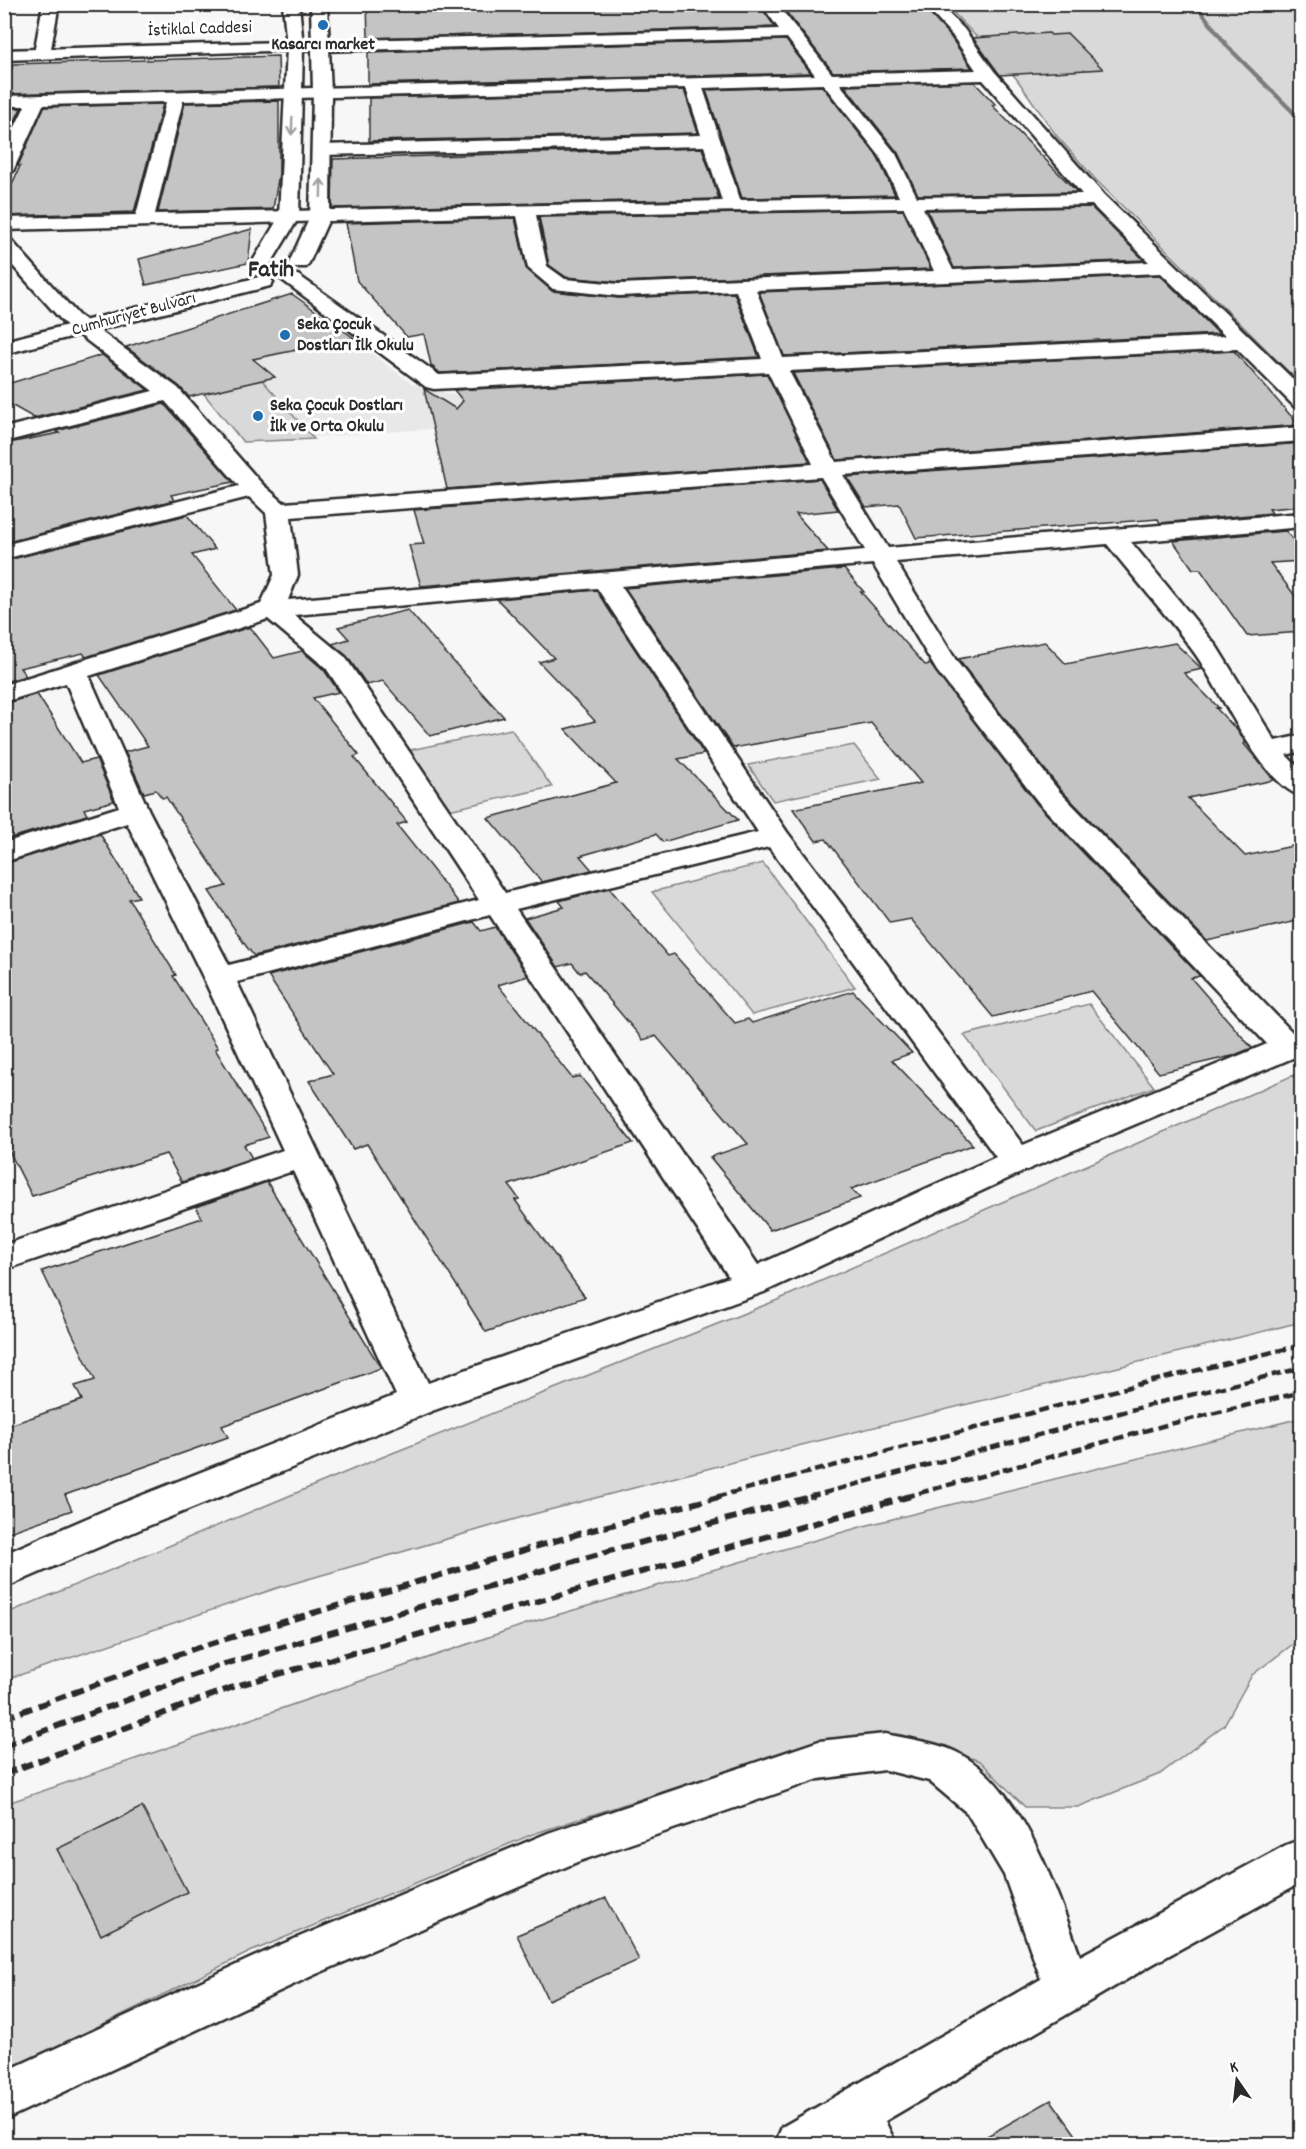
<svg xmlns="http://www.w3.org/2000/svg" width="1306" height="2149" font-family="Dekko,sans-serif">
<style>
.built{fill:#e8e8e8}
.green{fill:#d9d9d9;stroke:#828282;stroke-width:1.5}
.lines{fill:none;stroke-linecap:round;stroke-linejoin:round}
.stream{fill:#7b7b7b;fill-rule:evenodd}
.building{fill:#c4c4c4;stroke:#2b2b2b;stroke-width:1.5}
.minor-casing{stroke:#2b2b2b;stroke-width:5}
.tertiary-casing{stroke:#2b2b2b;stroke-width:5}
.secondary-casing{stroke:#2b2b2b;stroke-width:5}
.minor{fill:#fff;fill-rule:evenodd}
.tertiary{fill:#fff;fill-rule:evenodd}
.secondary{fill:#fff;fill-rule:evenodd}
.rail-far1{stroke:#2b2b2b;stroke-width:4.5;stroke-dasharray:10 4.5;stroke-linecap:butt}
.rail{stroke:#2b2b2b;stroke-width:6;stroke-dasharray:12 6;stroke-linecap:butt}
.oneway{stroke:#a0a0a0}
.poi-dot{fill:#1f6fb2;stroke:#fff;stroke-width:2}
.labels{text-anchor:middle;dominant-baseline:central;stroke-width:6;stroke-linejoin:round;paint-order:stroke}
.far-street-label{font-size:18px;fill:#2b2b2b;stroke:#fff}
.far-poi-label{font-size:18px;font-weight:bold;fill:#2b2b2b;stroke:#fff;text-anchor:start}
.far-district-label{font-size:24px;font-weight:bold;fill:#2b2b2b;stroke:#fff}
</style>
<rect width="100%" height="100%" fill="#f7f7f7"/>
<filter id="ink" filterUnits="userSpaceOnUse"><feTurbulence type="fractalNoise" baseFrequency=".0167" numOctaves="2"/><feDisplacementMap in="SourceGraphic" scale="12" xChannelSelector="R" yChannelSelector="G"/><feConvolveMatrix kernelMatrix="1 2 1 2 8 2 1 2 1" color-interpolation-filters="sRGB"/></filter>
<g filter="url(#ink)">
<polygon class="built" points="313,309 412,384 463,397 471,426 243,442 204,394 274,376 218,332"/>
<g class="green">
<polygon points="1288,4 1301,14 1301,384 1096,180 1056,135 1016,78 946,5"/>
<polygon points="262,380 314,439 243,442 204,394"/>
<polygon points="511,729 552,787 449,810 410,750"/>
<polygon points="854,745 881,779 773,801 748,765"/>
<polygon points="763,863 855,987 752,1015 652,892"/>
<polygon points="1089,1004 1154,1087 1036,1131 964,1035"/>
<polygon points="1301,1072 1301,1322 749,1458 526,1516 277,1588 5,1680 5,1614 380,1458 775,1301"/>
<polygon points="1301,1418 1301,1638 1252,1675 1224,1725 1160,1774 1078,1807 1025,1807 980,1761 899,1734 825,1739 533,1834 250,1952 5,2072 5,1804 529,1623 864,1526"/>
</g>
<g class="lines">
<polygon class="stream" points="1193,4 1198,4 1230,46 1302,118 1302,124 1226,48"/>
</g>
<g class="building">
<polygon points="367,4 759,4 775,27 368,38"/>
<polygon points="780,4 921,4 950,36 972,68 833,72"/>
<polygon points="1049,33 1051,35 1068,34 1103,69 1000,75 973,38"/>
<polygon points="786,40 811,73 368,84 368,52"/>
<polygon points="278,56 279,87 4,94 13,64"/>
<polygon points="974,82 996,105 992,105 1077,192 918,195 898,153 845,86"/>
<polygon points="822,86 877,156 895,195 742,198 706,90"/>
<polygon points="684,90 698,133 369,141 369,98"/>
<polygon points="279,101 279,174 273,209 158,212 185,103"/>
<polygon points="163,104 134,212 4,216 4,203 20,166 18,166 44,107"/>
<polygon points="4,108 21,108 4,144"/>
<polygon points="702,148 719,199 332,208 333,159"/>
<polygon points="1091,207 1144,260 954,268 927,210"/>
<polygon points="903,210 931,269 619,282 566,277 549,265 539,217"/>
<polygon points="515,218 526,268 552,291 619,298 734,293 759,357 440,373 431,365 424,334 407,337 357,281 346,223"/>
<polygon points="252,229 248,263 146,285 139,259"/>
<polygon points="1160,275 1219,334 784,356 759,292"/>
<polygon points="292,294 354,338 253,359 275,377 189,397 179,386 126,347"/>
<polygon points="1234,351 1299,425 837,460 793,373"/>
<polygon points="102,355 148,390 34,418 4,401 4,385"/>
<polygon points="767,374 810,462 447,489 424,389 456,409 463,401 454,390"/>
<polygon points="164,404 233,482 171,495 174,500 4,543 4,444 59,433 56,431"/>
<polygon points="1302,443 1302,506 1269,509 1272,513 1160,523 1158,519 916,538 899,504 866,507 847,477"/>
<polygon points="820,479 838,510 796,514 828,551 421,586 409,545 424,544 414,510"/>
<polygon points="187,515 215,549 192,555 236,610 86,657 83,653 20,668 26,676 4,682 4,561"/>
<polygon points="1286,531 1302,551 1302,561 1270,563 1302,605 1302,632 1247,636 1200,569 1193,569 1173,541"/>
<polygon points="844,569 864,592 861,592 925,665 930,664 1037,804 1200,976 1191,978 1252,1048 1232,1056 1159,1073 1091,991 993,1017 911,919 890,923 826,839 816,841 793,809 921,783 871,723 733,748 625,588"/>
<polygon points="596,590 704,754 678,759 738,820 663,842 656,834 580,856 592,870 542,882 488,818 616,783 565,729 595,721 539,662 554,658 497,599"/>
<polygon points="408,610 443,650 504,717 430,736 383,681 367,685 347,656 332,644 349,639 338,627"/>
<polygon points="250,627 274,658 302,651 324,670 339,692 313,698 359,755 354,757 407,822 397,825 459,903 254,956 246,946 209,891 226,886 166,797 162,798 156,790 144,793 125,752 148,746 99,675"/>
<polygon points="1045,642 1066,664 1175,643 1202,669 1184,673 1219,708 1216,708 1237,730 1246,743 1244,744 1274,780 1188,798 1245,856 1302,844 1302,920 1207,941 1061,790 958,659"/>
<polygon points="37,694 81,763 96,759 114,801 84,809 87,815 4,840 4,704"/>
<polygon points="100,834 139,897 129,899 176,975 173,976 218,1048 215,1049 269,1137 244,1145 252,1158 182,1182 166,1154 32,1196 4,1141 4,864"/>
<polygon points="609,888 668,956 674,954 735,1023 748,1019 752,1023 853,991 912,1053 892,1060 973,1145 851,1189 860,1198 770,1230 710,1157 748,1144 656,1036 643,1040 585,971 580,973 572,963 558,967 525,918 564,907 559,901"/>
<polygon points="474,922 481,931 495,927 528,976 498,985 572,1078 580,1076 633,1143 509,1185 519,1199 515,1200 585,1297 486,1332 367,1144 353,1149 309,1081 333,1074 268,976"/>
<polygon points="267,1182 381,1368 222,1426 228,1437 65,1495 72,1510 4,1534 4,1427 82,1400 75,1386 95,1380 42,1271 202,1218 196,1207"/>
<polygon points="142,1807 187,1892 101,1935 57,1849"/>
<polygon points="606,1898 639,1960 548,2000 517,1935"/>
<polygon points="1051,2100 1083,2145 971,2145"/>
</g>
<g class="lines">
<defs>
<g id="minor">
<polygon points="43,4 59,4 50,54 42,59 34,54"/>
<path d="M761,4H777L832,74L976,70L952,35L923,4H939L964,29L994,71L1104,195L1302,388V407L1294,406L1237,349L789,371L836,462L1302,427V441L843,475L888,548L1302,513V527L1131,542L1217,647L1275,741L1302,735V751L1286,755L1302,771V796C1262,786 1220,689 1196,655C1169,617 1136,581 1107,544L896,562L957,662L1059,791L1294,1034L1302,1032V1054L1029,1169L764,1292L432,1411L143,1528L4,1588V1554L115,1506L396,1395L293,1171L4,1270V1245L283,1150L203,977L127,823L4,862V843L119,807L66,683L4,702V685L261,604L274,575L266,513L249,497L4,559V545L239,486L165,401L4,442V428L153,391L64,323L4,256V238L11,240L78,315L178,388L262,484L284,503L813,464L768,372L434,389L426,387L281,279L284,275H298L439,375L762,359L736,291L619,296L553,289L528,268L517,216L4,230V218L136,215L166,102L43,105L13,171L4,176V150L25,106H4V96L815,75L787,38L320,51L312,46L320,41L779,29ZM983,80L1082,194L917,197L896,154L840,84ZM823,84L879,155L899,197L740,200L703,88ZM686,88L701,135L321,145L312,150L321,155L704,146L722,201L155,214L183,101ZM1092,205L1149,262L953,270L923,208ZM904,208L934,271L619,284L565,279L547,266L536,215ZM1161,273L1225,336L783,358L756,290ZM821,477L865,550L288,600L298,575L291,517ZM873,564L937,671L1039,803L1267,1044L1023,1145L787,832L621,586ZM597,588L758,832L505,893L345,657L294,615ZM268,619L326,668L479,900L229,965L149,811L89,676ZM769,847L996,1157L758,1265L516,909ZM490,915L729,1277L428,1383L237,982Z"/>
<path d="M885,1734C908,1739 935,1742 956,1752C1022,1784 1057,1892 1080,1956L1286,1845L1302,1839V1882L1153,1964L885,2121L896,2144H775L782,2127L1041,1979L1004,1875L967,1813L929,1781L885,1770L819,1779L577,1862L314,1975L4,2120V2072L280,1945L548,1833L819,1741Z"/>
</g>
<polygon id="tertiary" points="320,41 328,46 326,49 4,60 4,50"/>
<g id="secondary">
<polygon points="283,4 299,4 303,47 299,217 270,265 256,265 253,261 279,217 287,47"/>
<polygon points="311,4 327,4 331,93 330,217 309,263 306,267 292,267 289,263 310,217 313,93"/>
<polygon points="1294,4 1302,4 1302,10"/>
<polygon points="263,276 270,278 273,282 270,286 4,354 4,341"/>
</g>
</defs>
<use href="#minor" class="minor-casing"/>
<use href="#tertiary" class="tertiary-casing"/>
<use href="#secondary" class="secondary-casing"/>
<use href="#minor" class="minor"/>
<use href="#tertiary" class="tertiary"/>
<use href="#secondary" class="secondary"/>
<g class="rail-far1">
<polyline points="716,1497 1140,1384 1302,1345"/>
<polyline points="809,1497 1153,1404 1302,1368"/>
<polyline points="905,1497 1166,1425 1302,1392"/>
</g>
<g class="rail">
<polyline points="4,1718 199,1647 585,1532 722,1496"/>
<polyline points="4,1746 218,1666 602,1553 814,1496"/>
<polyline points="4,1774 236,1686 911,1496"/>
</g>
</g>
<defs><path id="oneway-shaft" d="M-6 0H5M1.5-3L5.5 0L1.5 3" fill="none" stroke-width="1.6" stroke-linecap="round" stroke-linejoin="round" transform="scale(1.5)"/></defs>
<g class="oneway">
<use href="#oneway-shaft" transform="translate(292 126) rotate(92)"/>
<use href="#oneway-shaft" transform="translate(321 188) rotate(-89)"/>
</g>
</g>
<g class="poi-dot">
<circle cx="323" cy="25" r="6"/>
<circle cx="285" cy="335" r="6"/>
<circle cx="258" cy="416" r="6"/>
</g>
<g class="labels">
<g class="far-street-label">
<text transform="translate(200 30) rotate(-2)">İstiklal Caddesi</text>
<text transform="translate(134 315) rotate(-15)">Cumhuriyet Bulvarı</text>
</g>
<g class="far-poi-label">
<text x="323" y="45" text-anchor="middle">Kasarcı market</text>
<text x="297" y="325">Seka Çocuk<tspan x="297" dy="21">Dostları İlk Okulu</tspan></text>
<text x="270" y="406">Seka Çocuk Dostları<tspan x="270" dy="21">İlk ve Orta Okulu</tspan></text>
</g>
<g class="far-district-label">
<text x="271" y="271">Fatih</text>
</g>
</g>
<rect width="1306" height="2149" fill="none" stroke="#fff" stroke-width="24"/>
<rect x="12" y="12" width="1282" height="2125" fill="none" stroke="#2b2b2b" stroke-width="2" filter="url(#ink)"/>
<g transform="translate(1237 2080) rotate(346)" stroke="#ffffff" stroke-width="4.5" paint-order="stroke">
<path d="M0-4.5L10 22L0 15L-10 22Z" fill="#2b2b2b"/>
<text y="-9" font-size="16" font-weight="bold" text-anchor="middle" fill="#2b2b2b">K</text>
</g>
</svg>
